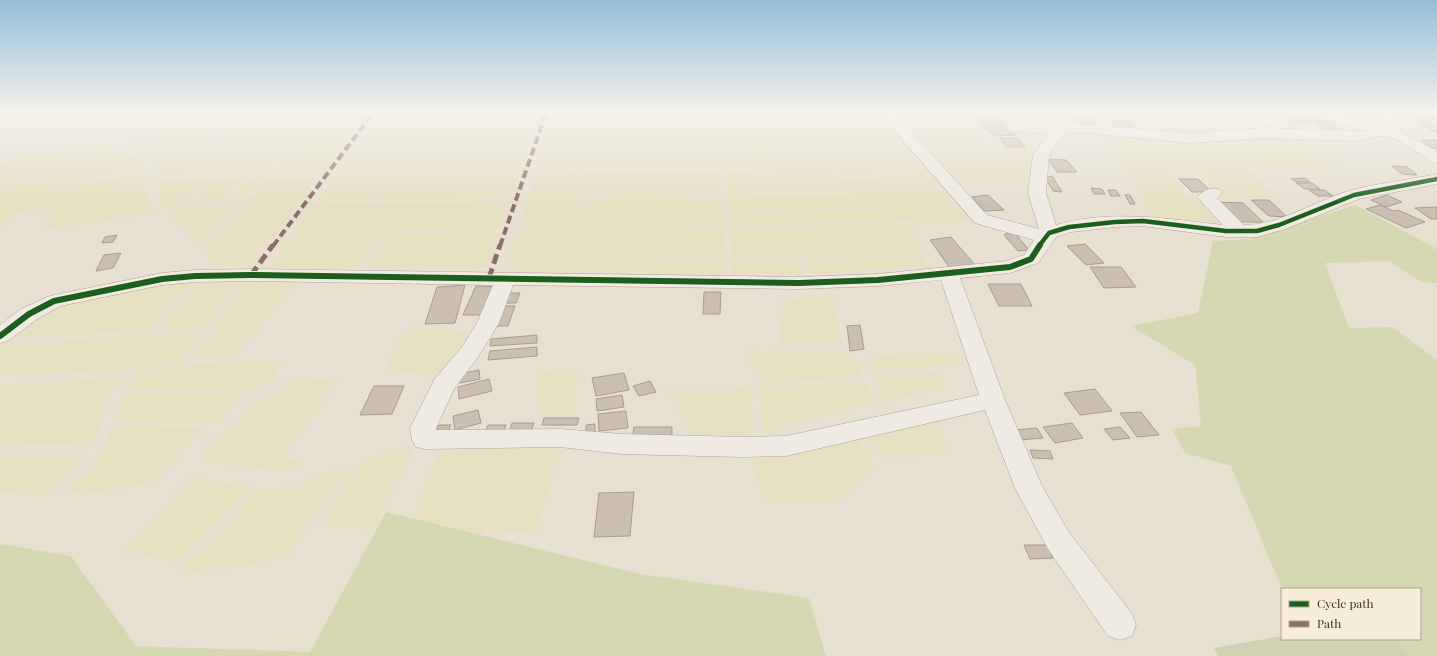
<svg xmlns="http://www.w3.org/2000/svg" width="1437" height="656" font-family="'Playfair Display',serif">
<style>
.farmland{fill:#e6dfc2}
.green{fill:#d6d7b3}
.cemetery{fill:#d1d1b3}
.building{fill:#cbbfb2;stroke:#a89c90}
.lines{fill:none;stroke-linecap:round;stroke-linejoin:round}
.minor-casing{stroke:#ada599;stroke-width:1}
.minor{fill:#efebe3;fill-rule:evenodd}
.quiet-far1{stroke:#8d6e63;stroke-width:4;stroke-dasharray:8 4;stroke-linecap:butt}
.quiet{stroke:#8d6e63;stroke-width:5;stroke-dasharray:10 5;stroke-linecap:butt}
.cycleway-far1-casing{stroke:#f7eed8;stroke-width:6}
.cycleway-casing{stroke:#f7eed8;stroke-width:8}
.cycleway-far1{stroke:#1b5e20;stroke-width:4.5}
.cycleway{stroke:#1b5e20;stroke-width:6}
</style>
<rect width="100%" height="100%" fill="#e7e0d1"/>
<g class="farmland">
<polygon points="172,113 226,113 216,126 209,129 163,131 172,118"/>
<polygon points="229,113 250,113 241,127 217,128"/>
<polygon points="256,113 327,113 318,123 247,127"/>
<polygon points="369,113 359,127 323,127 352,117"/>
<polygon points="382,113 492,113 487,125 372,126"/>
<polygon points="498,113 541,113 537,124 492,125"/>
<polygon points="555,113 714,113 714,122 552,124"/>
<polygon points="821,113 881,113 886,119 720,122 719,115"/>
<polygon points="897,113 960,113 963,121 905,123"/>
<polygon points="1116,113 1172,113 1196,134 1142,130 1131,118 1120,118"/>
<polygon points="887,120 892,126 721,129 720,124"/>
<polygon points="965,123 983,144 927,147 907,125"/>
<polygon points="714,124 716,143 545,146 551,126"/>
<polygon points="536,126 529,146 438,147 450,127"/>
<polygon points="318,127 309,138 212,148 226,131"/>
<polygon points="446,127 434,148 356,149 371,128"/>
<polygon points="893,127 903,139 722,142 721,131"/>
<polygon points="322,128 352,128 356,130 323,173 271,174 299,142 313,139"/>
<polygon points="219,132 205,149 148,154 125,142 142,140 155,136"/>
<polygon points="1108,133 1309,136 1347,165 1319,163 1327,170 1259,168 1245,165 1276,197 1221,197 1203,174 1172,173 1188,197 1200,199 1218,223 1151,216 1136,186 1115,159 1108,140"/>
<polygon points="294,141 265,174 203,175 230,149"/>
<polygon points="906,141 912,148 722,152 722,145"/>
<polygon points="110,144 146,163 145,172 52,182 35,177 0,180 0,167 22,151"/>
<polygon points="716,146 718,167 537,170 544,148"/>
<polygon points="528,148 520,171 364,173 380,150"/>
<polygon points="982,148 1034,148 1032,182 960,182 929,150"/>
<polygon points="225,149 197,175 155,176 156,161 149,156 195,151"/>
<polygon points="376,150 360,173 337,173 354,151"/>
<polygon points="913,150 925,163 724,167 723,153"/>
<polygon points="928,166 935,174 840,176 837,168"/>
<polygon points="834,168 838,178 937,176 948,189 726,194 724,170"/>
<polygon points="718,170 720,194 529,197 537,173"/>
<polygon points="519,173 511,198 317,201 335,176"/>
<polygon points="146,174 144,185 155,213 44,229 58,207 13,213 0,226 0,182 30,180 44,185"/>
<polygon points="320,177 249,266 209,265 210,255 206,246 269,178"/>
<polygon points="212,178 185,205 162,205 155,179"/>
<polygon points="216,178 244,178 218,204 189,204"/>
<polygon points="250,178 264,178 201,245 168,208 222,207"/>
<polygon points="944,191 954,195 962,204 728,209 726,196"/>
<polygon points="721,197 723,224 528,228 521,224 528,200"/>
<polygon points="509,201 499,229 293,232 314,204"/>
<polygon points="964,207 974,220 919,223 917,220 729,225 728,211"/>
<polygon points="910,224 923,253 732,257 729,228"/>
<polygon points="723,227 726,257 509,261 519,230"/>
<polygon points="499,231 486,266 476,269 365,266 385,234"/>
<polygon points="379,234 359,267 267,268 291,235"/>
<polygon points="923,256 927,266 810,274 807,259"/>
<polygon points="800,259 802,273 733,274 732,260"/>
<polygon points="726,261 727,274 506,270 508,264"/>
<polygon points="179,280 193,280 150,330 11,337 45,310 71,301"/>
<polygon points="201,280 237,280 204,328 159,330"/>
<polygon points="243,281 298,281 232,357 194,358"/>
<polygon points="830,294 842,344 780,346 782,301 806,300 807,295"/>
<polygon points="409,327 471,333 440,375 386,370 391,356"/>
<polygon points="200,333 183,360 149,371 140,371 138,369 0,376 0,345 5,344"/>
<polygon points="750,350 762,352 844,351 855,357 863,378 758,382 749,358"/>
<polygon points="956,353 961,364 872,371 866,357"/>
<polygon points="282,361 275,369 274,380 260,389 124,390 137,376 149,375 179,365"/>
<polygon points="577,370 575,413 544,415 538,404 536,372"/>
<polygon points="944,371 940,381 943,388 885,401 874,377"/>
<polygon points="123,378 110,392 94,445 0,443 0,385"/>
<polygon points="291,378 338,381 281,459 303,461 297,469 285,471 200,461 204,448 241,421 250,404 281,390"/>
<polygon points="866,384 874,403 763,433 759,387"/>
<polygon points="751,388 754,433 740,435 703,435 692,432 667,391"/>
<polygon points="255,392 235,404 226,416 215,424 115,422 123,394"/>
<polygon points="934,418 949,452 907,458 882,456 867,434"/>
<polygon points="113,426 207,429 181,448 170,466 151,482 114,490 87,493 66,492 102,452"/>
<polygon points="856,435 872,461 873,469 836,504 770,503 756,479 752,458"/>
<polygon points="479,446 560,451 535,533 483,530 478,547 404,546 440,448"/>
<polygon points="409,447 413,450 372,529 319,525 362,461"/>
<polygon points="0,453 88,455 51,494 0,492"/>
<polygon points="347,467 350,470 287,555 243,566 177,574 259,489 283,489"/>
<polygon points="192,478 252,488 180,561 122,552 170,504 182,487"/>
</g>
<g class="green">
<polygon points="1355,205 1437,249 1437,283 1421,282 1389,261 1325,263 1349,328 1393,327 1437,360 1437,656 1399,656 1368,639 1420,639 1420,589 1282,589 1231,466 1185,453 1172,429 1201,426 1195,365 1131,326 1198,313 1213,241 1250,239"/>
<polygon points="386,512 640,574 809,598 826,656 0,656 0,544 71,556 136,646 310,652"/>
</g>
<polygon class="cemetery" points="1282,636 1282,639 1395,639 1409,656 1218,656 1214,648"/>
<g class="building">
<polygon points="971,113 993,113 1016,135 994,136"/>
<polygon points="1408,113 1432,113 1437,116 1437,134"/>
<polygon points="1282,114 1299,114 1311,122 1294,122"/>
<polygon points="1303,114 1313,114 1324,121 1314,121"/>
<polygon points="1071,115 1088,115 1096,123 1078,123"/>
<polygon points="1112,121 1129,121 1138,129 1120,129"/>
<polygon points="1316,122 1330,122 1346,133 1331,133"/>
<polygon points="1000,138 1018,138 1025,147 1006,147"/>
<polygon points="1421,140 1437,140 1437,151"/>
<polygon points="1048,159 1066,160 1077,172 1057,172"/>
<polygon points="1392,166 1407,167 1417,175 1402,174"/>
<polygon points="1052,176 1062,192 1053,191 1045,177"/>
<polygon points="1305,178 1310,182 1297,182 1291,179"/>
<polygon points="1179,179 1198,179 1212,192 1192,192"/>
<polygon points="1296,183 1312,183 1320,189 1305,189"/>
<polygon points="1091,188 1102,189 1105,194 1094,194"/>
<polygon points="1108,190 1116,190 1120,196 1111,196"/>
<polygon points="1309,190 1324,190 1333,196 1318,196"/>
<polygon points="988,195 1004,210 984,211 972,197"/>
<polygon points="1125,195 1130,195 1135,204 1130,204"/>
<polygon points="1387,195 1402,202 1386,207 1371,200"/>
<polygon points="1251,200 1269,200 1287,217 1269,216"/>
<polygon points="1216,202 1243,203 1263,222 1234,222"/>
<polygon points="1380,205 1393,211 1398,210 1425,222 1406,228 1366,209"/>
<polygon points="1437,207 1437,219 1431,219 1415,208"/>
<polygon points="1013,231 1029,250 1018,251 1004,235"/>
<polygon points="117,235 113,242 102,243 105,237"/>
<polygon points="951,237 975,265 950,268 930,240"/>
<polygon points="1085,244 1104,263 1086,265 1067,246"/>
<polygon points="121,253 113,268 96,271 104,255"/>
<polygon points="1090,267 1121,267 1136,287 1104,288"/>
<polygon points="988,284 1021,284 1032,306 999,306"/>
<polygon points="465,285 455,323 425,324 437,287"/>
<polygon points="476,286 498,287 486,315 463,315"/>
<polygon points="704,292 721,292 720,314 703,314"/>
<polygon points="507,293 520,293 516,303 503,303"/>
<polygon points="502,306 515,306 508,326 494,326"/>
<polygon points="860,325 864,349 850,351 847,326"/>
<polygon points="537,335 537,343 490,346 491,339"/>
<polygon points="537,347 537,356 488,360 490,351"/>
<polygon points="479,370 480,379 460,383 459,374"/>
<polygon points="624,373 629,390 596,396 592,378"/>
<polygon points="489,379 492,391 459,399 458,387"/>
<polygon points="650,381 656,392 639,396 633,386"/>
<polygon points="374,386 404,386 392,414 360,415"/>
<polygon points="1095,389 1112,411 1080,415 1064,393"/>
<polygon points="622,395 624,407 597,411 596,399"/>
<polygon points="478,410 481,423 455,430 453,416"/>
<polygon points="626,411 628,428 599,431 598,414"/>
<polygon points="1141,412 1159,435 1137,437 1120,413"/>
<polygon points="544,418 579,418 577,425 542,425"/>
<polygon points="512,423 534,423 530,434 509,434"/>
<polygon points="1072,423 1083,438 1055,443 1043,427"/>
<polygon points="595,424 595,434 586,435 586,425"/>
<polygon points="439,425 451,425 447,434 435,434"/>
<polygon points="488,425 506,425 503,433 485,433"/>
<polygon points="634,427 672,427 672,440 632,441"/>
<polygon points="1120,427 1130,438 1113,440 1104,429"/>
<polygon points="1037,428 1043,438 1020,440 1014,430"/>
<polygon points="1030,450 1050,451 1053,459 1033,458"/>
<polygon points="634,492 630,536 594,537 599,493"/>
<polygon points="1024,545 1047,545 1053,558 1030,559"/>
</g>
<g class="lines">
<defs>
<path id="minor" d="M879,113H894L987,215L1039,229L1028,193L1033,155L1049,134L1014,131L1009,130L1007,127L1009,124L1014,123L1062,126L1078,124L1191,133L1264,128L1358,131H1366L1318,116L1316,113H1340L1385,127L1378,113H1392L1403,133L1437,151V163L1431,161C1417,153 1400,138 1383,136C1378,135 1365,140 1358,141L1264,138L1191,143L1078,132L1066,134L1062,136L1049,155L1046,193L1056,225C1110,209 1168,219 1223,225L1197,197C1203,190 1211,187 1219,189L1222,193L1217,198L1244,225C1281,225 1314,201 1349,191C1377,183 1408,180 1437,174V184L1359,199L1285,229L1257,237H1226L1143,226L1115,227L1071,232L1056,237L1038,263L1010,273L960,278L1005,400L1042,486L1068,531L1132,614L1136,625L1132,636L1120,640L1108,636L1048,549L1015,488L985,410L786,456L743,457L622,454L560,447L425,449L416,447L412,440L410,428L434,380L462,347L477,323L493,285L251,281L195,282L162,285L60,306L37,319L8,341L0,343V325L21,309L47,297L54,295L162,273L195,270L251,269L799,277L878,274L1007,261L1024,255L1034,240L975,223ZM941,280L979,395L786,436L743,437L622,434L560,429L436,430V428L454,389L478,357L499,323L513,285L799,289L878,286Z"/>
</defs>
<use href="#minor" class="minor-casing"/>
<use href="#minor" class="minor"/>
<g class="quiet-far1">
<polyline points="273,246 373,113"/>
<polyline points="500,246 546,113"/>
</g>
<g class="quiet">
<polyline points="251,275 273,245"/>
<polyline points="489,278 500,245"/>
</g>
<defs>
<polyline id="cycleway-far1" points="1039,246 1049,233 1069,227 1115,222 1143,221 1226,231 1257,231 1279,225 1354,195 1437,179"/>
<polyline id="cycleway" points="0,336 29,314 54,301 162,279 195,276 251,275 799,283 878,280 1010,267 1031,259 1040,245"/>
</defs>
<use href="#cycleway-far1" class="cycleway-far1-casing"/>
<use href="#cycleway" class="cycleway-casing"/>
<use href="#cycleway-far1" class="cycleway-far1"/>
<use href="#cycleway" class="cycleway"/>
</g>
<linearGradient id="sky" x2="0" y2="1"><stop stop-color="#96bed9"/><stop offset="0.55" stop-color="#f4f1ea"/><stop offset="1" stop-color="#f4f1ea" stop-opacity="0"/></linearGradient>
<rect width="1437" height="205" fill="url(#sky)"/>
<rect x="1281" y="588" width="140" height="52" fill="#f7eed8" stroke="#ada18e"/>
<rect x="1289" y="601" width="20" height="6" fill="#1b5e20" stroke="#ada18e"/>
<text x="1317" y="608" font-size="12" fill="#3d2e20">Cycle path</text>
<rect x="1289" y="621" width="20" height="6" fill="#8d6e63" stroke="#ada18e"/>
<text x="1317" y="628" font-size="12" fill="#3d2e20">Path</text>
</svg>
